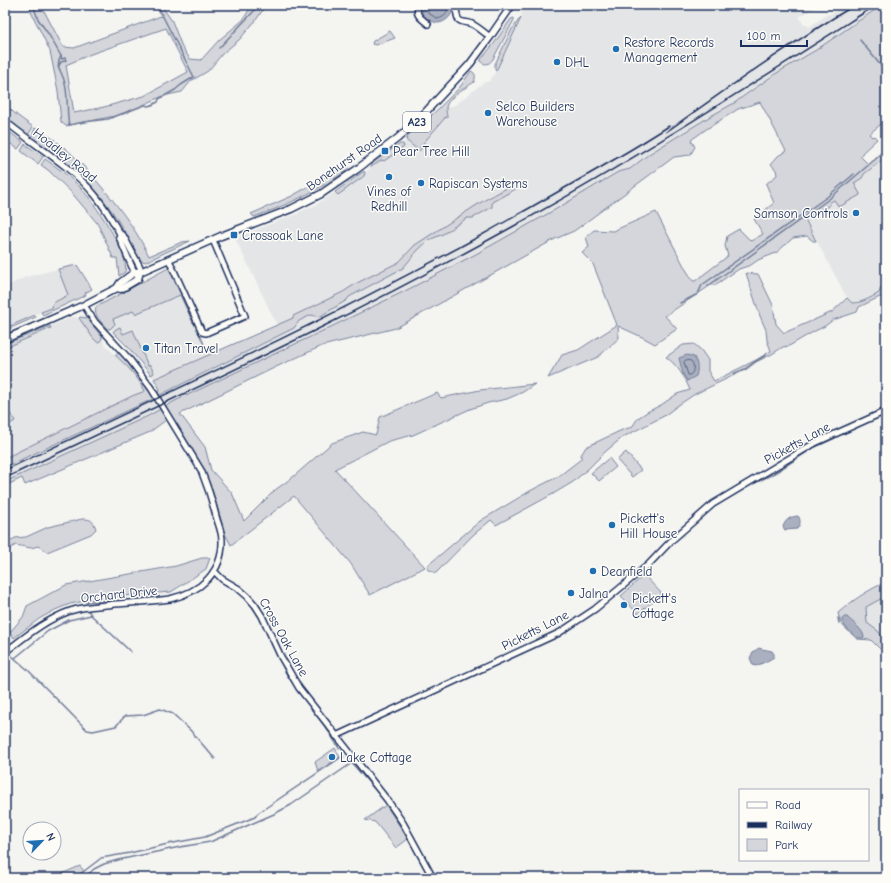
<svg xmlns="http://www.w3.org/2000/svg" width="891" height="883" font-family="'Comic Neue',sans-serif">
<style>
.built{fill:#e4e5e6}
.green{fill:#d4d6db;stroke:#78829c;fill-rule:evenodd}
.water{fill:#aab0bf;stroke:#717c98}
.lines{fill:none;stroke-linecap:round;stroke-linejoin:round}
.shore{stroke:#546385;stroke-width:1}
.stream{stroke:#717c98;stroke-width:1.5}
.minor-casing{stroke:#1b2f5e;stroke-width:8}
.major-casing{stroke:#1b2f5e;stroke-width:9}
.minor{stroke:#fdfcf7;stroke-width:5}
.major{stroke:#fdfcf7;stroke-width:6}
.rail{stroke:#1b2f5e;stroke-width:1.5}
.poi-dot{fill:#1f6fb2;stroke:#fdfcf7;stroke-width:1.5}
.labels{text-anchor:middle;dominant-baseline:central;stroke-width:3;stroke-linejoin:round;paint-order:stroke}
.shield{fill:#fdfcf7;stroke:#5f6c8c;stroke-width:1}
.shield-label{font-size:12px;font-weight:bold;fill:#1b2f5e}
.poi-label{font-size:13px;fill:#1b2f5e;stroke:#fdfcf7;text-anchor:start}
.street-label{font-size:13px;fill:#1b2f5e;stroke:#fdfcf7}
</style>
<rect width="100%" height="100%" fill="#f4f4f1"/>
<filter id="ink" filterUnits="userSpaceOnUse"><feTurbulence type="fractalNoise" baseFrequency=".025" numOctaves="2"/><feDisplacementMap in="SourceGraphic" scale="8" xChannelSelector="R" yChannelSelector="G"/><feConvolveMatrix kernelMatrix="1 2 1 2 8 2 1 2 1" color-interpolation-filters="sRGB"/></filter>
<g filter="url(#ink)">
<g class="built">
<polygon points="523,5 817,5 816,7 799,17 804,25 807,25 809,27 828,14 830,14 846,5 882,5 816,50 775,74 741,98 736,102 709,117 649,154 630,169 618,172 558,208 476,254 405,291 308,338 175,401 148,416 5,482 5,467 155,398 294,328 299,321 311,315 319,317 347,300 349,297 403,268 418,250 429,240 443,234 492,202 523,185 524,182 415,245 399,262 357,283 343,292 293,316 293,318 277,325 235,238 288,217 298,214 299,212 314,206 319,203 320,202 335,192 338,194 364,176 365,173 371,167 382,159 404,147 403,144 406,140 420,151 420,147 443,119 443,109 455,105 483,83 490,81 496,71 521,18"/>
<polygon points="886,157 886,284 881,287 879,293 864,301 858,303 852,303 847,298 805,219 830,205 829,203 835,200 854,183 862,178 864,174"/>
<polygon points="170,267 193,317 209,355 154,379 140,361 127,346 110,329 107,329 96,315 95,311 96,307 105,302"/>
<polygon points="58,269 68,295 53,303 52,308 26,318 5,328 5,287 26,277"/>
<polygon points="73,317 79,318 99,342 102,339 106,346 133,372 139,381 145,391 132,396 5,458 5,425 6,426 15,421 5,406 5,348 50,328 50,326"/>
<polygon points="886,596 886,642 878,631 867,623 866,607"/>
</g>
<g class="green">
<path d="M29,5H41L63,47L74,48L161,16L155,5H161L172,21L182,47L190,59L201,60L219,40L243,20L252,5H266L256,20L239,40L223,53L208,71L191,81L182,92L163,96L134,109L124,114L66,126L61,122L58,91L50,51L32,14ZM166,28L188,72L144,96L104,107L74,113L66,65L91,54Z"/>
<path d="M882,5H886V120L869,134L872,137L874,136L877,139L862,153V154L860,156L868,164L886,148V157L864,174L862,178L854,183L860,194V195L839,207L834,200L829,203L830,205L805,219L816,241H813L807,236L793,238L776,253L758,260L751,265L739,269L715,285H711L665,316L677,329L655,344L642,337L618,326L619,338L598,357L548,378L562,355L578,350L617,325L593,264L582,253L589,247L586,237L594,230L613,231L656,212L685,268L693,281H695L728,256L725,246L727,236L739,229L751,241L763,234L754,219L774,203L766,184L777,175L776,170L771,164L778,156L786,151C777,134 769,118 760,102L738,109L705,130L691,140L695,147L690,155L674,157L574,231L555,239L396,328L322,346L276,367L180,414L205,447L211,470L232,493L244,521L275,490L293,477L332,443L363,432L376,435L380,417L437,393L441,398L480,390L535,384L523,392L507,399L488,403L470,409L413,435L389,441L335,469L425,567L370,595L351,564L294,496L231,545L225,534L212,489L202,466L190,445L172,417L166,420L150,432L25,485L22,478L5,486V482L148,416L175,401L308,338L405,291L476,254L558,208L618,172L630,169L649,154L709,117L736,102L741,98L775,74L816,50Z"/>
<path d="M514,18V20L493,59C490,63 487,66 481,62V59L493,45L511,19Z"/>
<path d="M521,18L496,71L495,70V64L512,29C516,26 517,20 521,18Z"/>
<polygon points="390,31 395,38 376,45 372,44 373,41"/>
<path d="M471,71C476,73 476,77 474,82C466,88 447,97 446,108C446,112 447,115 447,118L445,117L444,119L420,147L422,148L419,151L406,140L409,134L424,123L460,87Z"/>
<polygon points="5,105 18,116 33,127 28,135 5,117"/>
<polygon points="35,128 55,140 47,149 31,138"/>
<polygon points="5,129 23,142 18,149 5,140"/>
<path d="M57,142C71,152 83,165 94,178C115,202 135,227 149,256L182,242L190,241L145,262C137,260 130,243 126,235C114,211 97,190 77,171L74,173L72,168L51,152Z"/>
<polygon points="25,144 43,157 38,164 21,151"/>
<polygon points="400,144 403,144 404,147 384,161 382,160 371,167 371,164"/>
<path d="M45,159C57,167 69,176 79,186C92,199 131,255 125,272L119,276L117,258H113L103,235L97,223L71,192L48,170L41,165Z"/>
<path d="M346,165L349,169C319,190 288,205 254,217L251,214L292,196Z"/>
<polygon points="364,171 365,173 364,176 338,195 335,192"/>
<polygon points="525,182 523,185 492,202 492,207 473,218 467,218 443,234 429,240 418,250 403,268 349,297 347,300 319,317 311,315 299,321 294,328 160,395 158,393 160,389 154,379 293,318 293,316 343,292 357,283 399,262 415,245 452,221 483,201 514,184"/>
<polygon points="77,265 92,289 85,293 86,295 43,315 41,312 52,308 53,303 68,295 58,269"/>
<path d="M170,267L206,348H205L195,324L193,323L180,295L135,314L133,311L113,319L115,324L110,329H107C102,322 93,316 96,307Z"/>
<path d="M746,273L758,274L773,305L776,324L784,333L832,312L847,298L852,303C862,303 870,298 879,293L881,287L886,284V294L859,307L857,312L833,320L825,326L813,332L789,346L783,347L772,354L756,362L747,369L695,394L677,406L664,416L623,437L605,452L589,468L573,482L553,494L496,525L491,520L473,535L436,573L428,570L427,566L480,521L530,491L559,476L581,459V455L586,447L622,430L632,427L638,418L647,412L661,405L677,394L690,390C684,376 678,366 666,357L683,345L694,344L701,350L708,360V371L714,381L756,360L771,351L767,340L766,330L760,316Z"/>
<polygon points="35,315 36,317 6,330 5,330 5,328"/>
<polygon points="80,317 87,318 102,337 102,339 99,342 97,342 93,338 79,318"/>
<polygon points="50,326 51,328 5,348 5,344"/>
<polygon points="120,327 123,334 133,330 148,366 150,365 154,373 151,375 127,346 113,332 116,329"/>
<path d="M120,353L126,358L136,372L145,382L155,398L5,467V458L132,396L145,391C138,377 127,366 115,355Z"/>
<polygon points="6,407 15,421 6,426 5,425 5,408"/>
<polygon points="626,452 641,470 632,477 617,460"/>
<polygon points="609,458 616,467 599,481 591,473"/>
<path d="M82,519C91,519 93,520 96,529L91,534L47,552L38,546L31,548L16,545L5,551V544L15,538L26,537L48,527Z"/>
<polygon points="202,558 210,558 206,569 182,585 171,592 99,598 70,604 55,610 39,619 14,638 10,632 23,617 27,606 66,585 176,566"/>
<polygon points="644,575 662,594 638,614 621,596"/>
<path d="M886,582V596L866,607L867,623L878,631L886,642V655L871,640L857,639L841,624L838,613C853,600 868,590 886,582Z"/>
<polygon points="335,748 340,757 318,771 315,762"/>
<polygon points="386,805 408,839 396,848 375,822 365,820"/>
<polygon points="80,866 84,871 73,878 52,878"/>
</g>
<g class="water">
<path d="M429,5H450C450,7 452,9 452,11C452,17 443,23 438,23C434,23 424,17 422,14V11Z"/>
<path d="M687,355L694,357C698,364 698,369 696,376L687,381L683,374L679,358Z"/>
<path d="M797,516L799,517C801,522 800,525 797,529L785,530L783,527C785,520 790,517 797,516Z"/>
<path d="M845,617H847C853,623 864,630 864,638H858L856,637C852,634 841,624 842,619C843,618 844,617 845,617Z"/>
<polygon points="759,648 762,649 772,651 774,654 774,657 767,661 756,666 753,665 750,658 753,652"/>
</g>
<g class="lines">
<g class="shore">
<path d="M431,5C431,9 427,10 428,13L438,19C441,18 448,15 447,10C447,8 446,7 446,5"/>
<path d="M686,360L691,361C694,364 694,369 692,373L690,375H688L684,362Z"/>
</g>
<g class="stream">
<polyline points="33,5 38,19 49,35 61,56"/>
<polyline points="860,40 886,72"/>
<polyline points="219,48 254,11 257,5"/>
<path d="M58,67L61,62L65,61L66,60L65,58L62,59L61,56C55,67 61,70 64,80C69,95 66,111 69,125L84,122L108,119L145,105L148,106L152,105L158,102L159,99L175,90L181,85L194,77L157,5"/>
<polyline points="708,286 829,199 886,150"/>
<polyline points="680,303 698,294 702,285 827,197 854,174"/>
<polyline points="733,374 745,369 753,363 766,355"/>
<polyline points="755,483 773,474 813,448 835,438"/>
<polyline points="84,602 109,600"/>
<polyline points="88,610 91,615"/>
<polyline points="838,618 839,623"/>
<polyline points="275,651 287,675 295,686"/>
<polyline points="12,656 28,670 87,730 93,731 116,726 125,716 143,715 160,709 173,714 190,730 215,759"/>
<polyline points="15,658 48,631 69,620 91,615 131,652"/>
<polyline points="303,697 329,732 339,748"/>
<polyline points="350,761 385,801"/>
<polyline points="389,807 403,830"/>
<polyline points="101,858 130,853 168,844 205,837 255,817 258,813 343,756 344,757"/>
<polyline points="75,878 100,859"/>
<polyline points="84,878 94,869 104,864 118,860 180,847 210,842 274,814 291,805 352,763"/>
</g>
<defs>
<g id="minor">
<path d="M419,5C414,15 421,18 428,24"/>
<path d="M455,5C457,9 456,17 459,20C462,23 468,22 472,24C478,27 485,33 490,37"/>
<path d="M5,121C35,146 70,165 95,195C105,207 112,220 120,234L123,235L140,267V272L134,271L132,267L119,237L120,234"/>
<polyline points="169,260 202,332 206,333 245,316 213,240"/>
<polyline points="214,571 222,579 239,589 247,596 255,605 262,616 281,657 299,688 388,801 403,823 433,878"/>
<path d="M5,652C25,637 45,620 70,611C84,606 100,606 115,604C133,603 152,601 170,599C200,592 223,573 222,540C222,532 218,524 216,516C212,500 207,485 201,470L151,388L130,360L95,322L89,313L84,305"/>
<polyline points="336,736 559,633 595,609 648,565 672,540 713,504 815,443 886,411"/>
</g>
<g id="major">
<polyline points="117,288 121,289 138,279 140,272"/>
<polyline points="5,339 43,323 84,305 117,288 120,283 132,274 140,272 221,236 291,209 321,194 356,170 398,138 421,117 470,64 490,37 512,5"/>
</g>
</defs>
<use href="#minor" class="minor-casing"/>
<use href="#major" class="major-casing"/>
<use href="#minor" class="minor"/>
<use href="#major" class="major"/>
<g class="rail">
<path d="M666,132C728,88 789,44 855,5"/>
<path d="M5,470C165,395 325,321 480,236C512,218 544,200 575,182C607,164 638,146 669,126"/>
<path d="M5,478C109,429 213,381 316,330C383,297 449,262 514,226C638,158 757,81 876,5"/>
</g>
</g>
</g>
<g class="poi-dot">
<circle cx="616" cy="49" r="4"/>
<circle cx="557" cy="62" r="4"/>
<circle cx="488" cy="113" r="4"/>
<rect x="381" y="147" width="8" height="8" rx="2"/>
<circle cx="389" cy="177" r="4"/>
<circle cx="421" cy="183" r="4"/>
<circle cx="856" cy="213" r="4"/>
<rect x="230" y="231" width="8" height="8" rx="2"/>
<circle cx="146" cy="348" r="4"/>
<circle cx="612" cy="525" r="4"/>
<circle cx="593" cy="571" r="4"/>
<circle cx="571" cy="593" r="4"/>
<circle cx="624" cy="605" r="4"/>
<circle cx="332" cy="757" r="4"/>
</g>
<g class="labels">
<rect class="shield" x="403" y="112" width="28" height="20" rx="3"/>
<g class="shield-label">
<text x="417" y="122">A23</text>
</g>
<g class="poi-label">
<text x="624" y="42">Restore Records<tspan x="624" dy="15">Management</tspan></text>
<text x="565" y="62">DHL</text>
<text x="496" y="106">Selco Builders<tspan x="496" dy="15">Warehouse</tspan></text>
<text x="393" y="151">Pear Tree Hill</text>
<text x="429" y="183">Rapiscan Systems</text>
<text x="389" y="191" text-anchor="middle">Vines of<tspan x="389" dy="15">Redhill</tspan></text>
<text x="848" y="213" text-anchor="end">Samson Controls</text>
<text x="242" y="235">Crossoak Lane</text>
<text x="154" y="348">Titan Travel</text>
<text x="620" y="518">Pickett's<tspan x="620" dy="15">Hill House</tspan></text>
<text x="601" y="571">Deanfield</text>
<text x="579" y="593">Jalna</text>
<text x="632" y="598">Pickett's<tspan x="632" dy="15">Cottage</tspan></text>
<text x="340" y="757">Lake Cottage</text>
</g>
<g class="street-label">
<text transform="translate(65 155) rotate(39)">Hoadley Road</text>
<text transform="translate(344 162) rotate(-35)">Bonehurst Road</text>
<text transform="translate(797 443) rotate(-29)">Picketts Lane</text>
<text transform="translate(119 594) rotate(-6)">Orchard Drive</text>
<text transform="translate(535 630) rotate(-27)">Picketts Lane</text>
<text transform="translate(284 637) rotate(61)">Cross Oak Lane</text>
</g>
</g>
<rect width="891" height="883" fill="none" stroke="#fdfcf7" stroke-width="20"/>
<rect x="10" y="10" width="871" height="863" fill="none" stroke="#1b2f5e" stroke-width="1.5" filter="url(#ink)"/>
<rect x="739" y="789" width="130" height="72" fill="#fdfcf7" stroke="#a3aaba"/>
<rect x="747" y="802" width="20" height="6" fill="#fdfcf7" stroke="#a3aaba"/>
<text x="775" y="809" font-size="12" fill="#1b2f5e">Road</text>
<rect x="747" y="822" width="20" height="6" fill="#1b2f5e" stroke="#a3aaba"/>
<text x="775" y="829" font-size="12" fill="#1b2f5e">Railway</text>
<rect x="747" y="839" width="20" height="12" fill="#d4d6db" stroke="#a3aaba"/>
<text x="775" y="849" font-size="12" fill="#1b2f5e">Park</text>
<g transform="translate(42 841) rotate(65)"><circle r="19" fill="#fdfcf7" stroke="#a3aaba"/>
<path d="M0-3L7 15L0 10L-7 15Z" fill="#1f6fb2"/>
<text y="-6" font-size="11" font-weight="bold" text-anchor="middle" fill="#1b2f5e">N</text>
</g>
<path d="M741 40v6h66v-6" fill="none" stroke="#1b2f5e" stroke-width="2"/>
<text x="747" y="40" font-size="12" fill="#1b2f5e" stroke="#fdfcf7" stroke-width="3" paint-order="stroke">100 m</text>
</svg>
